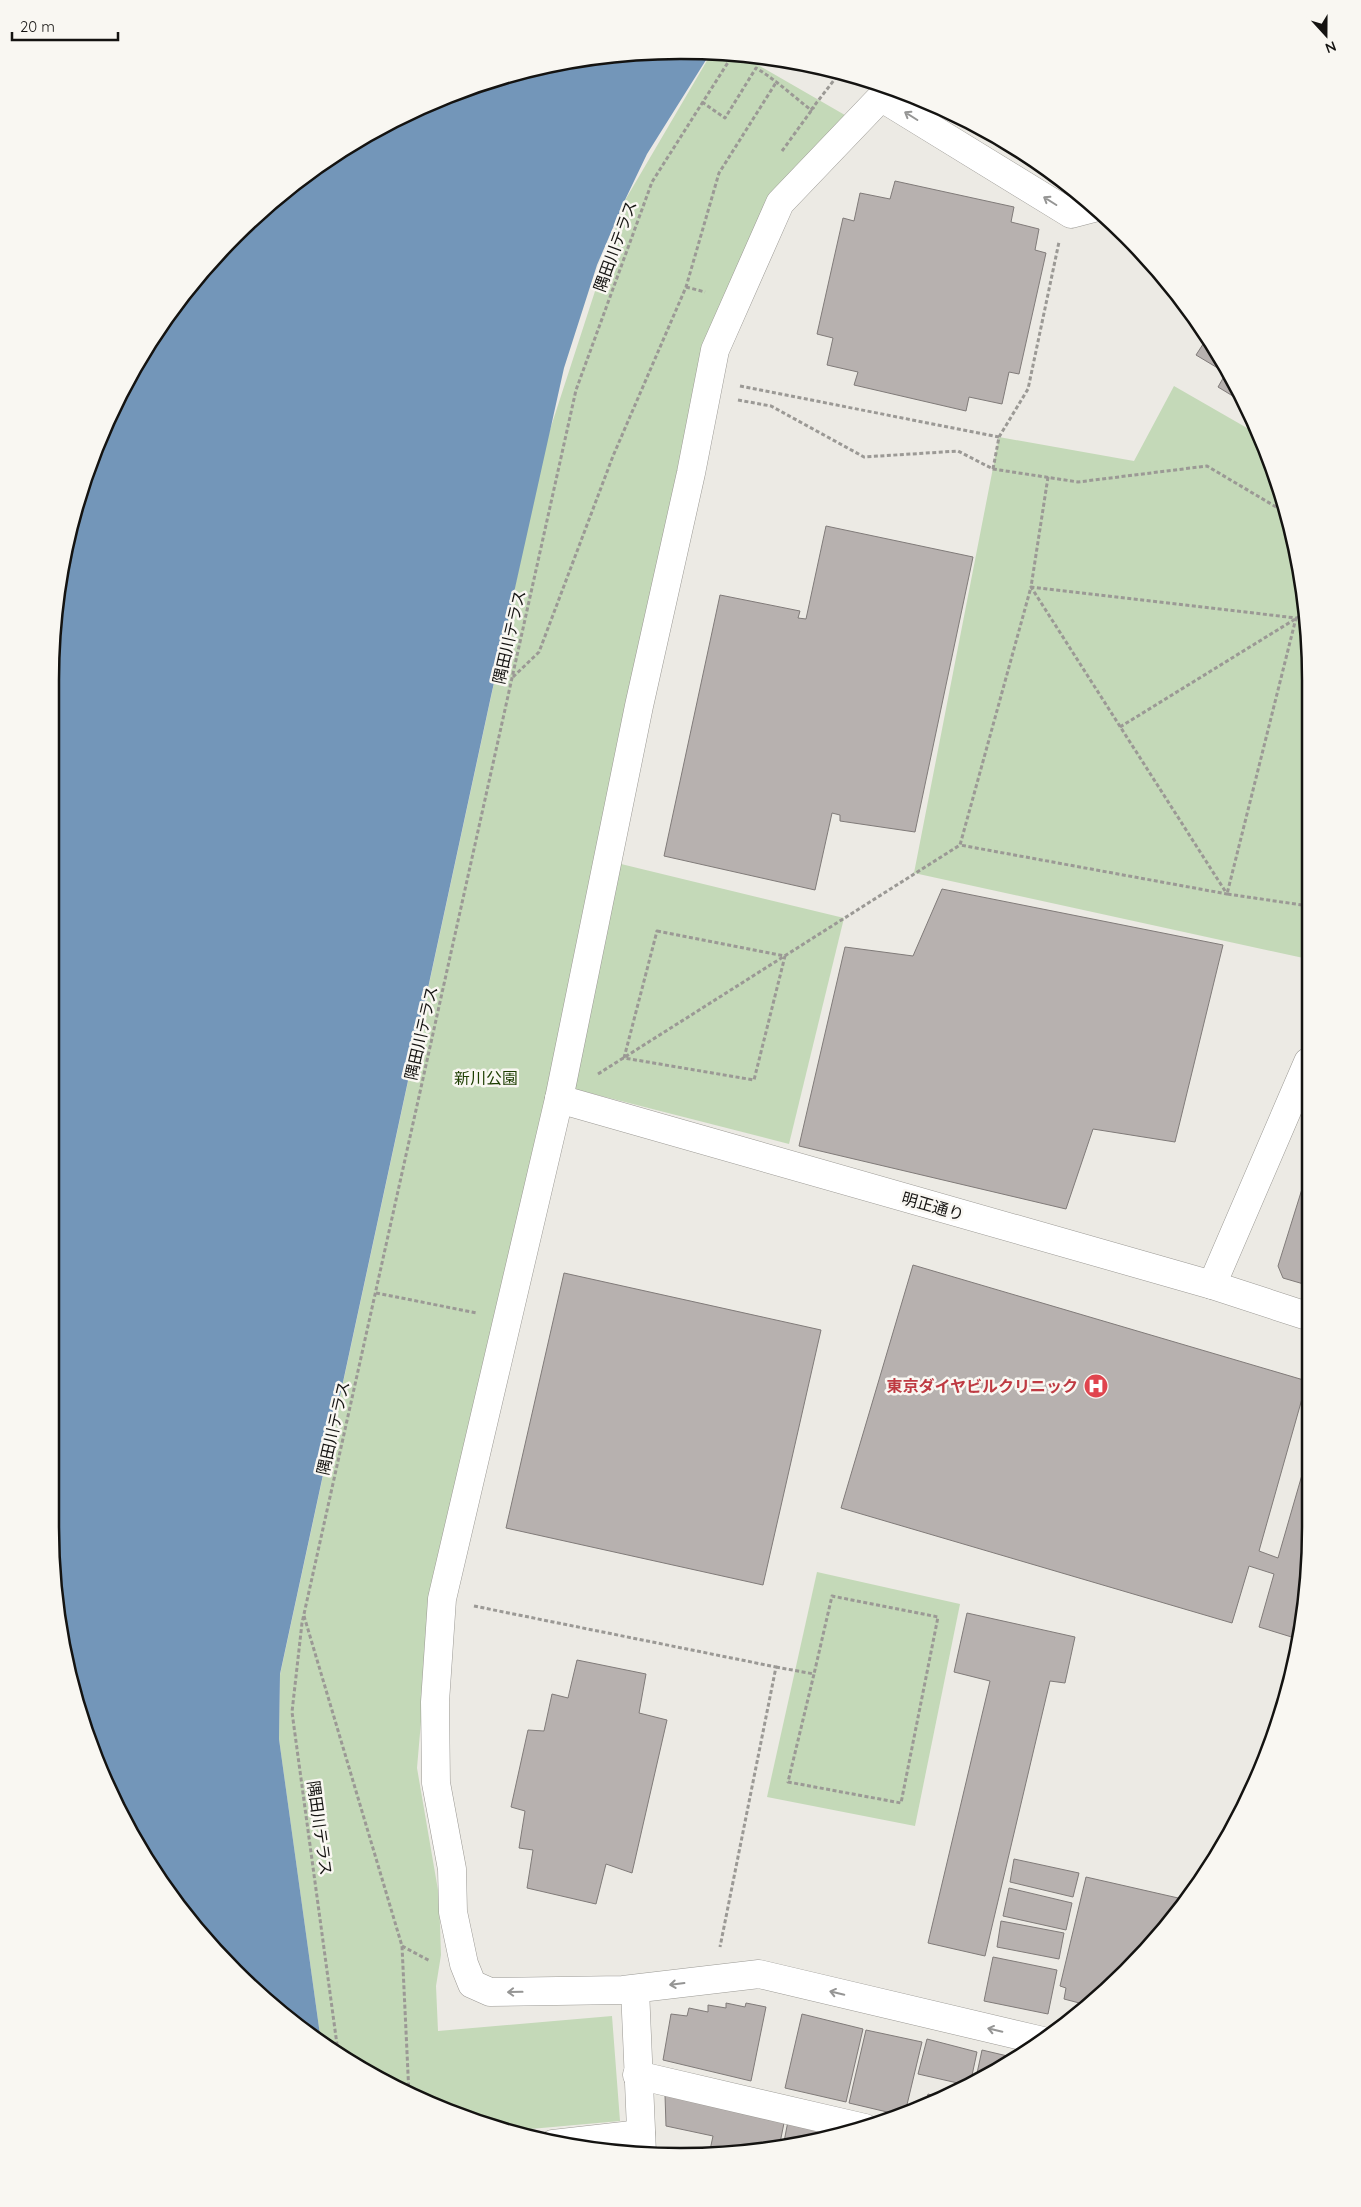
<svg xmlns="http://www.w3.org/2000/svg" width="1361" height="2207" font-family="Quicksand,'Noto Sans JP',sans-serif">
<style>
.green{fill:#c4d9b8}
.water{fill:#7396b9}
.building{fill:#b7b1af;stroke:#807b79}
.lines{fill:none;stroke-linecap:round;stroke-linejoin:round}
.minor-casing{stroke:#9b9994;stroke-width:29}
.path{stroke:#9b9995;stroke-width:3;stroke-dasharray:4 2.5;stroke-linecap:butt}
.minor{stroke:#fff;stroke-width:28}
.oneway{stroke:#959594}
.labels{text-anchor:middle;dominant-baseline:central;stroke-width:5;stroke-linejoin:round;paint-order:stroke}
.street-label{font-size:16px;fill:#141311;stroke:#f9f7f2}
.park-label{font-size:16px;fill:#1c3d00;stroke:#f9f7f2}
.health-label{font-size:16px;font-weight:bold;fill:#be3a42;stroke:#f9f7f2;text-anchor:end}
.rim{fill:none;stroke:#141311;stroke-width:2.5}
</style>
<rect width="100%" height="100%" fill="#eceae4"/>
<g class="green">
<polygon points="721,51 739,54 857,122 780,203 715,350 423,1698 417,1768 439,1896 441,1955 436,1986 438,2031 612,2016 620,2121 507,2131 478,2124 401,2092 321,2042 279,1739 280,1675 546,442 624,202 712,52"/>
<polygon points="1174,386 1254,432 1289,517 1310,639 1308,959 914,873 999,437 1134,461"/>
<polygon points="621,864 844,918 789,1144 574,1089"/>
<polygon points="817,1572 960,1604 915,1826 767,1797"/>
</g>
<polygon class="water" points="711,52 647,154 624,202 597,265 564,368 491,696 280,1674 279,1739 321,2042 297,2027 180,1910 115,1806 83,1729 55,1609 55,598 98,439 180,297 265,207 365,135 478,84 598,55"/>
<g class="building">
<polygon points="895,181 1014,207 1011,222 1039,229 1035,250 1046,253 1019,374 1009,372 1002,404 969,397 966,411 854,385 858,372 827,365 833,338 817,334 843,218 854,221 860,193 890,199"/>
<polygon points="1207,338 1227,366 1241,401 1218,387 1226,373 1196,355"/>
<polygon points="826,526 973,557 915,832 840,821 840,815 832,813 815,890 664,856 720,595 800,611 798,618 806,619"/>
<polygon points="942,889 1223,945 1175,1142 1093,1129 1066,1209 799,1146 845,947 913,956"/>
<polygon points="1302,1189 1307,1191 1307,1285 1283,1278 1278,1266"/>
<polygon points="913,1265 1307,1381 1259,1551 1278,1558 1306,1461 1306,1609 1298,1639 1259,1627 1274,1574 1249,1566 1232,1623 841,1508"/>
<polygon points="564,1273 821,1330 763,1585 506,1528"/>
<polygon points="967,1613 1075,1637 1065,1683 1050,1681 985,1956 928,1943 990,1681 954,1672"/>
<polygon points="577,1660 646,1674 639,1713 667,1720 632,1873 606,1864 596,1904 527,1888 533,1850 519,1848 525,1811 511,1807 528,1730 544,1731 552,1694 568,1698"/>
<polygon points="1014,1859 1079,1873 1073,1897 1010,1882"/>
<polygon points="1086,1877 1187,1900 1181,1910 1126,1973 1087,2005 1064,1999 1066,1988 1060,1986"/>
<polygon points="1009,1888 1072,1903 1066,1930 1003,1916"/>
<polygon points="1001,1921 1064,1933 1059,1959 997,1947"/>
<polygon points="993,1957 1057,1970 1048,2014 984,2001"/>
<polygon points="726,2003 745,2007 746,2003 766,2007 751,2081 663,2060 671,2014 687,2016 689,2008 708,2012 708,2005 726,2008"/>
<polygon points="802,2014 863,2029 846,2102 785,2088"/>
<polygon points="866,2030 922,2042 905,2113 900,2115 849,2103"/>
<polygon points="927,2039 977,2052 971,2080 962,2084 918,2074"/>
<polygon points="982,2050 1016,2058 976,2078"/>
<polygon points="928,2094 938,2097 926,2102"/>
<polygon points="665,2095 785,2118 779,2148 763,2152 720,2154 720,2152 710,2150 713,2136 666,2126"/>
<polygon points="788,2121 848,2132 783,2147"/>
</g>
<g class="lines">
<defs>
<g id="minor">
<polyline points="889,89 780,203 715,350 691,473 639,706 559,1099 442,1599 435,1702 436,1783 452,1869 453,1912 464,1964 472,1984 490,1992 623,1990 759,1974 1043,2041"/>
<polyline points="882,98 1071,214 1094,208"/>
<polyline points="559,1099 1212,1285 1307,1316"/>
<polyline points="1212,1285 1308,1062"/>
<polyline points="635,1989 642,2153"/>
<polyline points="637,2075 865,2128"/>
<polyline points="553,2144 641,2134"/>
</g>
</defs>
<use href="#minor" class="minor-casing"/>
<g class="path">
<path d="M702,102L725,118L756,68C776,80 793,96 811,110L841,71"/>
<polyline points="782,151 814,107"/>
<polyline points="686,287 705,292"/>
<polyline points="740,386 999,437"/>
<polyline points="738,400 771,406 864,457 958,451 993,469 1078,482 1207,466 1288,514"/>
<polyline points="993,469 999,437 1028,389 1059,242"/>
<polyline points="1048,477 1031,587 1227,894 960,845 1031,587 1296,618 1227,894 1309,906"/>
<polyline points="513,677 539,652 613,456 686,287 719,173 777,81"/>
<polyline points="1120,727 1305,613"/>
<polygon points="657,931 785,956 754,1080 624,1058"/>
<polyline points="598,1074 960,845"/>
<polyline points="376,1293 477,1313"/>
<polyline points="474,1606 776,1667 720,1947"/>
<polyline points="304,1616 402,1946 409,2095"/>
<polyline points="776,1667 814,1674 788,1782 901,1803 938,1617 832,1596 814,1674"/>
<polyline points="402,1946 430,1961"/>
<polyline points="338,2052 292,1712 302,1623 576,390 652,182 734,53"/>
</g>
<use href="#minor" class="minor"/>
</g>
<defs><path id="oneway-shaft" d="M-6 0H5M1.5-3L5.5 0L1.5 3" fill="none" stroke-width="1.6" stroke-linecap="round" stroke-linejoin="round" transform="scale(1.25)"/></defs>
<g class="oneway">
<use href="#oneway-shaft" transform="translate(911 116) rotate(-148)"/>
<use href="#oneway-shaft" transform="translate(1050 201) rotate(-148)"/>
<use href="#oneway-shaft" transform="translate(677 1984) rotate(173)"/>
<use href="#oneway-shaft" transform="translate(515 1992) rotate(179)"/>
<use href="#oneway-shaft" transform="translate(837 1993) rotate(-167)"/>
<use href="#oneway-shaft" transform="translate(995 2030) rotate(-167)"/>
</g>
<defs>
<symbol id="hospital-disc" viewBox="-11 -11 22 22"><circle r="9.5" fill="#e0444e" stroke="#f9f7f2"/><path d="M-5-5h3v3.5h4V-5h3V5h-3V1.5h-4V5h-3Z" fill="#fff"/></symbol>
</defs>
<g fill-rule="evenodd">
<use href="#hospital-disc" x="1082" y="1372" width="28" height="28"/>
</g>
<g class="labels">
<g class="street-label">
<text transform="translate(615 246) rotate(-70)">隅田川テラス</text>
<text transform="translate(509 637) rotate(-77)">隅田川テラス</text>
<text transform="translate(421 1033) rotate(-77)">隅田川テラス</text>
<text transform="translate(933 1206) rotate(16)">明正通り</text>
<text transform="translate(333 1428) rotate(-77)">隅田川テラス</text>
<text transform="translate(320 1828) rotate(82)">隅田川テラス</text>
</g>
<g class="park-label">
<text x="486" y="1078">新川公園</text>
</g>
<g class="health-label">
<text x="1078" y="1386">東京ダイヤビルクリニック</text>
</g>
</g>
<path d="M0 0H1361V2207H0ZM680 59H681A621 621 0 0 1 1302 680V1527A621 621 0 0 1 681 2148H680A621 621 0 0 1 59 1527V680A621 621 0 0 1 680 59Z" fill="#f9f7f2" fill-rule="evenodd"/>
<path class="rim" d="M680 59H681A621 621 0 0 1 1302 680V1527A621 621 0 0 1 681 2148H680A621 621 0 0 1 59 1527V680A621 621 0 0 1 680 59Z"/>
<g transform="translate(1326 35) rotate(159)" stroke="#f9f7f2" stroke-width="4" paint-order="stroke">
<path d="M0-4L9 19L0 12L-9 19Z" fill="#141311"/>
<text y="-8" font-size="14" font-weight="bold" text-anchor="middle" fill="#141311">N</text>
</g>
<path d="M12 32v8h106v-8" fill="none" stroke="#141311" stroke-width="2.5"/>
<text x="20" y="32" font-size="15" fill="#141311" stroke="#f9f7f2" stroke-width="4" paint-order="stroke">20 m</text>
</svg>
